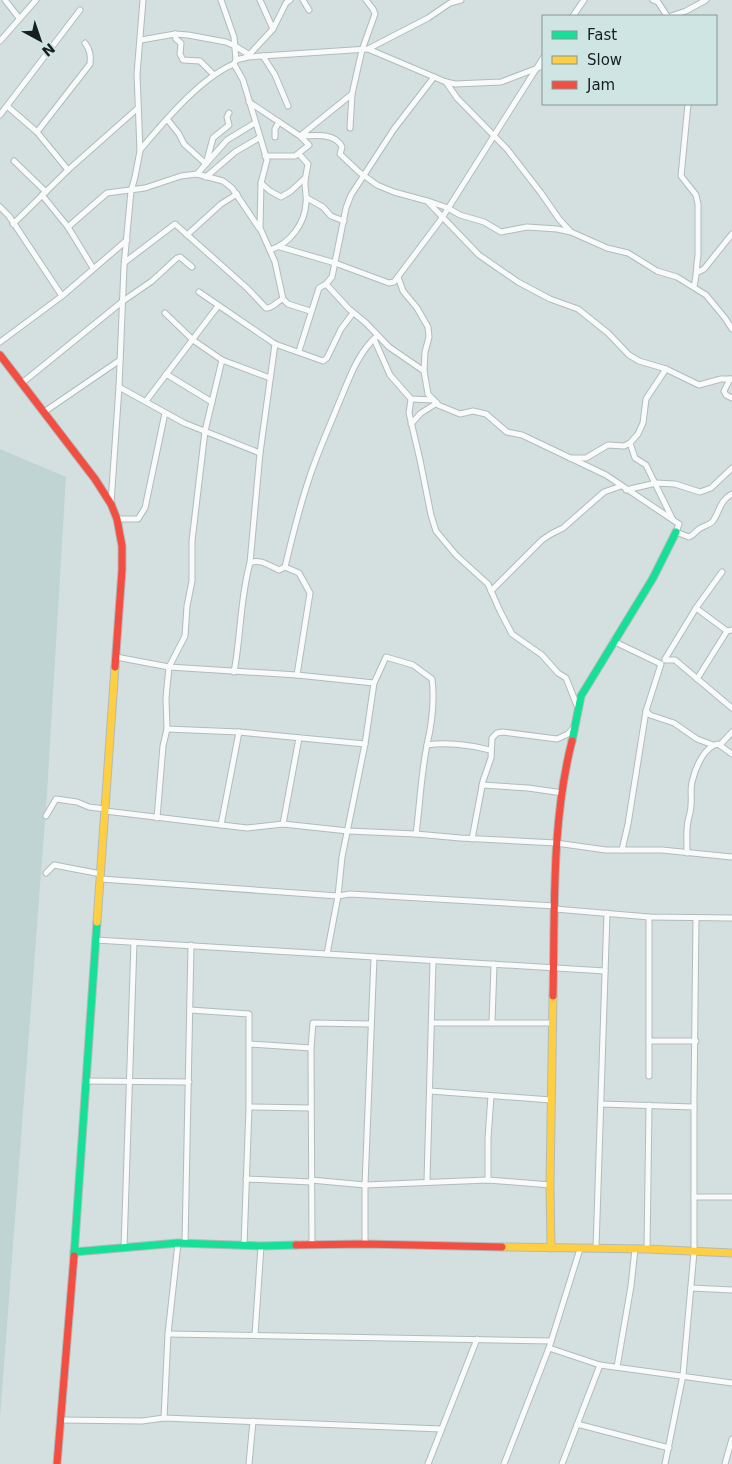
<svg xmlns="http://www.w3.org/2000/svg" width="732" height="1464" font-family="'DejaVu Sans',sans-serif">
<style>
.built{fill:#bfd4d3}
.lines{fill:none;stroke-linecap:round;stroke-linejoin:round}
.street-casing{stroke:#b2bbbb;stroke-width:7}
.fast-casing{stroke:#b2bbbb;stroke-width:9}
.slow-casing{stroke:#b2bbbb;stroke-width:9}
.jam-casing{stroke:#b2bbbb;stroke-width:9}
.street{stroke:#f9fafa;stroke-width:5}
.fast{stroke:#16e098;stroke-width:7}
.slow{stroke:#ffcf43;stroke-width:7}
.jam{stroke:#f24e42;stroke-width:7}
</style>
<rect width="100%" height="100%" fill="#d4e0e0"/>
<!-- built -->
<polygon class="built" points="0,449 66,477 47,794 0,1419"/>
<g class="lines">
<defs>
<g id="street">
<polyline points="5,0 19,18"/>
<polyline points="221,0 234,37 236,60"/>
<polyline points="260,0 273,29"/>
<polyline points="303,0 309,10"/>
<polyline points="653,0 658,2 667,16"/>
<polyline points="573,16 584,0"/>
<polyline points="671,16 686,11 706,0"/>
<polyline points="175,34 176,39 181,43 180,54 183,60 200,61 214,75"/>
<polyline points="141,40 175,34 188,35 226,42 235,46 248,54"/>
<polyline points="0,41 36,0"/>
<polyline points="368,49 446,82 455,84 501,82 543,66"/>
<polyline points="248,56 273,29 286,3 290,0"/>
<polyline points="263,56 275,75 288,106"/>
<polyline points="234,64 243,80 267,160 261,183 260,228 275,262 283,299 288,304 310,311"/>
<polyline points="446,82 457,98 507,149 541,193 559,219 570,231"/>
<path d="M352 94 300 136C314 136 335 132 342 147L340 154 359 172 377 185 394 192 427 201 479 255 518 282 550 299 578 309 608 333 629 355 639 361 666 369 699 385 721 379H732"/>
<polyline points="249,102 300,136 309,145 295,156 265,156"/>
<path d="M688 104 681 176 696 195 698 204V256C696 266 697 276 694 286"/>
<polyline points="7,106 37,132 68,170"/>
<polyline points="0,115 80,10"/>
<polyline points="167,119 179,134 184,144 206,164 213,138 229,125 227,117 229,113"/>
<polyline points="350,128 352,94 362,50 375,14 373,9 366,0"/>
<path d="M37 132 90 64C91 55 90 50 85 43"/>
<polyline points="275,137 275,129 279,122"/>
<path d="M140 150C164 122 200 78 234 64L236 60 248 57 368 49 428 18 450 3 461 0"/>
<polyline points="14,161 46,192"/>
<polyline points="197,174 227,140 255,123"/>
<polyline points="206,177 235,152 259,138"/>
<polyline points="261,183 270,191 281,197 291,191 305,178"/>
<polyline points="42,195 68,227 93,268"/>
<polyline points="307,198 323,207 331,216 344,221"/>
<polyline points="428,201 448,208 460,215 484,222 501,232 527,227 557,229 571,232 607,248 628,253 657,271 677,277 706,295 725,318 732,329"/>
<polyline points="0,207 9,216 62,296"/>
<polyline points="13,224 68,170 138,108"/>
<polyline points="68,227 107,193 145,188 181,176 197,174 223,181 232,188 259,228"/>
<polyline points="187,235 221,204 237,194"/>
<polyline points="280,247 335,263 389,283 394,282 442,218 543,58"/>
<path d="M270 250C290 244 305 223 306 203 307 196 305 190 305 184 305 177 307 171 308 164L299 154"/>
<path d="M125 262 175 224 247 288 266 308C272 309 277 301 283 299"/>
<polyline points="698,272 704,269 732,234"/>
<path d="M398 277 403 291 417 308 428 327 429 337 425 352 424 371 428 394 438 405 460 414 473 411 486 414 507 432 522 435 606 475 679 524 676 532 689 537C694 535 695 532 699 529 703 526 710 525 713 521 720 511 720 500 732 494"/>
<polyline points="326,284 349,309 366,323 389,347 424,371"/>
<polyline points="199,292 275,344 323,361 327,358 341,329 353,313"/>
<polyline points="165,313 193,340 222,360 270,378"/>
<polyline points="374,339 390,375 411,399 409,413 420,460 431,515 436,531 456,555 488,584 500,611 512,634 542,655 558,673 566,678 578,708"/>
<polyline points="0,342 62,296 127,240"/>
<polyline points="299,351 319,288 326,284 332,277 346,208 351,195 394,129 434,77"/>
<polyline points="166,374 212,402"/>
<polyline points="730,379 724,391 726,395 732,398"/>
<polyline points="22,383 123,301 152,281 177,258 180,257 192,267"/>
<polyline points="119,387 184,423 260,453"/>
<polyline points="411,399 434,400"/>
<polyline points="146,401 218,306"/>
<polyline points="44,412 120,360"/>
<polyline points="411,424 421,413 437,403"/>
<polyline points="630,443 635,458 646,465 673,520"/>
<polyline points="570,458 586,458 608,445 624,446 630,443 638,434 643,423 646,399 666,369"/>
<polyline points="626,490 656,483 675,484 700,492 711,488 732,468"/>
<polyline points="111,503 119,387 124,266 131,191 135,177 140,151 137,74 143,0"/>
<polyline points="117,519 138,519 145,508 165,413"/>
<polyline points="250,563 260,453 275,344"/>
<path d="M285 567C292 538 299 508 309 479 317 454 328 430 338 405 348 382 357 353 377 336"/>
<polyline points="491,591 542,540 551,534 563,528 604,492 621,486"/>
<polyline points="696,608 722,572"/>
<polyline points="613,641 661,664 646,711 628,824 622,850"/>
<path d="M116 657 169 667 297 675 374 683 386 657 413 665 432 679C435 702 432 723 427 745 421 774 420 804 416 834"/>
<polyline points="665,659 696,608 727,631"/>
<polyline points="665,660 675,660 732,708"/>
<path d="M234 672C241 636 240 598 250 563 259 558 270 566 279 570L285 567 299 573 310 593 297 675"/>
<polyline points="697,679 727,631 732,630"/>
<polyline points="646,711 650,715 674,723 697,739 713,745"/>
<polyline points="167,729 239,732 365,744"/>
<path d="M427 745C446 742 472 745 490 750"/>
<polyline points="720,745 732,732"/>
<polyline points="482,785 528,788 563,793"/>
<polyline points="105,811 247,828 283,824 348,831 416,834 460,838 556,843 606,850 662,850 732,857"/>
<polyline points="46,816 56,799 77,802 89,807 105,809"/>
<polyline points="157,818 163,746 167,729 166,698 169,667 185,636 187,606 192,581 192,541 205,431 222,360"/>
<polyline points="283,824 299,738"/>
<polyline points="221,825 239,732"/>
<polyline points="472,839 483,781 491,758 492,738 497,733 503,732 557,739 568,734 575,726"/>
<path d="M687 853C687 843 686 831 688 821 689 816 691 811 691 805 692 797 690 790 692 782 695 769 704 746 718 744L732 754"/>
<polyline points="46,873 54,865 101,874"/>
<polyline points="101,879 338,896 350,894 555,906"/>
<polyline points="555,909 649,917 732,918"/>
<polyline points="96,940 605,971"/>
<polyline points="327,954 338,896 342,857 365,744 374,683"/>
<polyline points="190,1010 249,1014 249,1107 244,1245"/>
<polyline points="432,1023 552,1023"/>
<polyline points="492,1023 494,964"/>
<polyline points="649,1041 696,1041"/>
<polyline points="250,1044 311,1048 313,1023 370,1024"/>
<polyline points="311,1048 312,1245"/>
<polyline points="649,1076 649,917"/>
<polyline points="85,1081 189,1082"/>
<polyline points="430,1091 551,1100"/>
<polyline points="601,1104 694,1107"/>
<polyline points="249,1107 310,1108"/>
<polyline points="246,1179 311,1182"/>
<polyline points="311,1180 365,1185 488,1180 550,1185"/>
<polyline points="488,1180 488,1138 491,1096"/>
<polyline points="427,1181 433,961"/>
<polyline points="694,1197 732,1197"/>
<polyline points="185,1243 191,945"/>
<polyline points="365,1244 365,1185 374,957"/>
<polyline points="124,1248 134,942"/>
<polyline points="596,1248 607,913"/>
<polyline points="647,1249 649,1105"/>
<polyline points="691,1288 732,1290"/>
<polyline points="168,1334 551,1341"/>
<polyline points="255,1335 261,1246"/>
<polyline points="549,1348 600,1365 732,1383"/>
<polyline points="617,1367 631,1286 635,1249"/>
<polyline points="164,1418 168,1334 178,1243"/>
<polyline points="61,1420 142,1421 164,1418 441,1429"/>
<polyline points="577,1424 669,1448"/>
<polyline points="249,1464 253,1421"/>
<polyline points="428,1464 477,1339"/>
<polyline points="504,1464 549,1348 580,1249"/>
<polyline points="562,1464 600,1365"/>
<polyline points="665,1464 683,1375 694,1252 694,1097 696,918"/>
<polyline points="725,1464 732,1439"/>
</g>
<g id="fast">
<polyline points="572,741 581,696 653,578 676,532"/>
<polyline points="74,1252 178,1243 261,1246 296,1245"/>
<polyline points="74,1256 97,922"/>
</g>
<g id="slow">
<polyline points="97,922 115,667"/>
<polyline points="502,1247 647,1249 732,1253"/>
<polyline points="551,1248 550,1185 553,996"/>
</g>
<g id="jam">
<polyline points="0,355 95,479 111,504 117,519 122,546 122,570 115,667"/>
<path d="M553 996C555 912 551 823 572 741"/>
<polyline points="296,1245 365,1244 502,1247"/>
<polyline points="57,1464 74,1256"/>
</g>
</defs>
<!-- street casing -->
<use href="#street" class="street-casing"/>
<!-- fast casing -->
<use href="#fast" class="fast-casing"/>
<!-- slow casing -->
<use href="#slow" class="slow-casing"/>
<!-- jam casing -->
<use href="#jam" class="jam-casing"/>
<!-- street -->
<use href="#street" class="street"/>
<!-- fast -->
<use href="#fast" class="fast"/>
<!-- slow -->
<use href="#slow" class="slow"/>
<!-- jam -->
<use href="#jam" class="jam"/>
</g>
<!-- legend -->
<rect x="542" y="15" width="175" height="90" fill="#cfe5e4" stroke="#859695"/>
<rect x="552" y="31" width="25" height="8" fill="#16e098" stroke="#859695"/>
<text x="587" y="40" font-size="15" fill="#171f1f">Fast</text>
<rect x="552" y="56" width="25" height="8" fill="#ffcf43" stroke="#859695"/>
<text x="587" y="65" font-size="15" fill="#171f1f">Slow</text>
<rect x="552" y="81" width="25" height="8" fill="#f24e42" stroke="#859695"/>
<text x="587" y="90" font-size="15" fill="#171f1f">Jam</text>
<!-- north arrow -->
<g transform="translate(40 40) rotate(140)" stroke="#cfe5e4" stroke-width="4" paint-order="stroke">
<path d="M0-4L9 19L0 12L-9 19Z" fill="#171f1f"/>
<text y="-8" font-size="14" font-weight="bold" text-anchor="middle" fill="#171f1f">N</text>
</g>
</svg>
